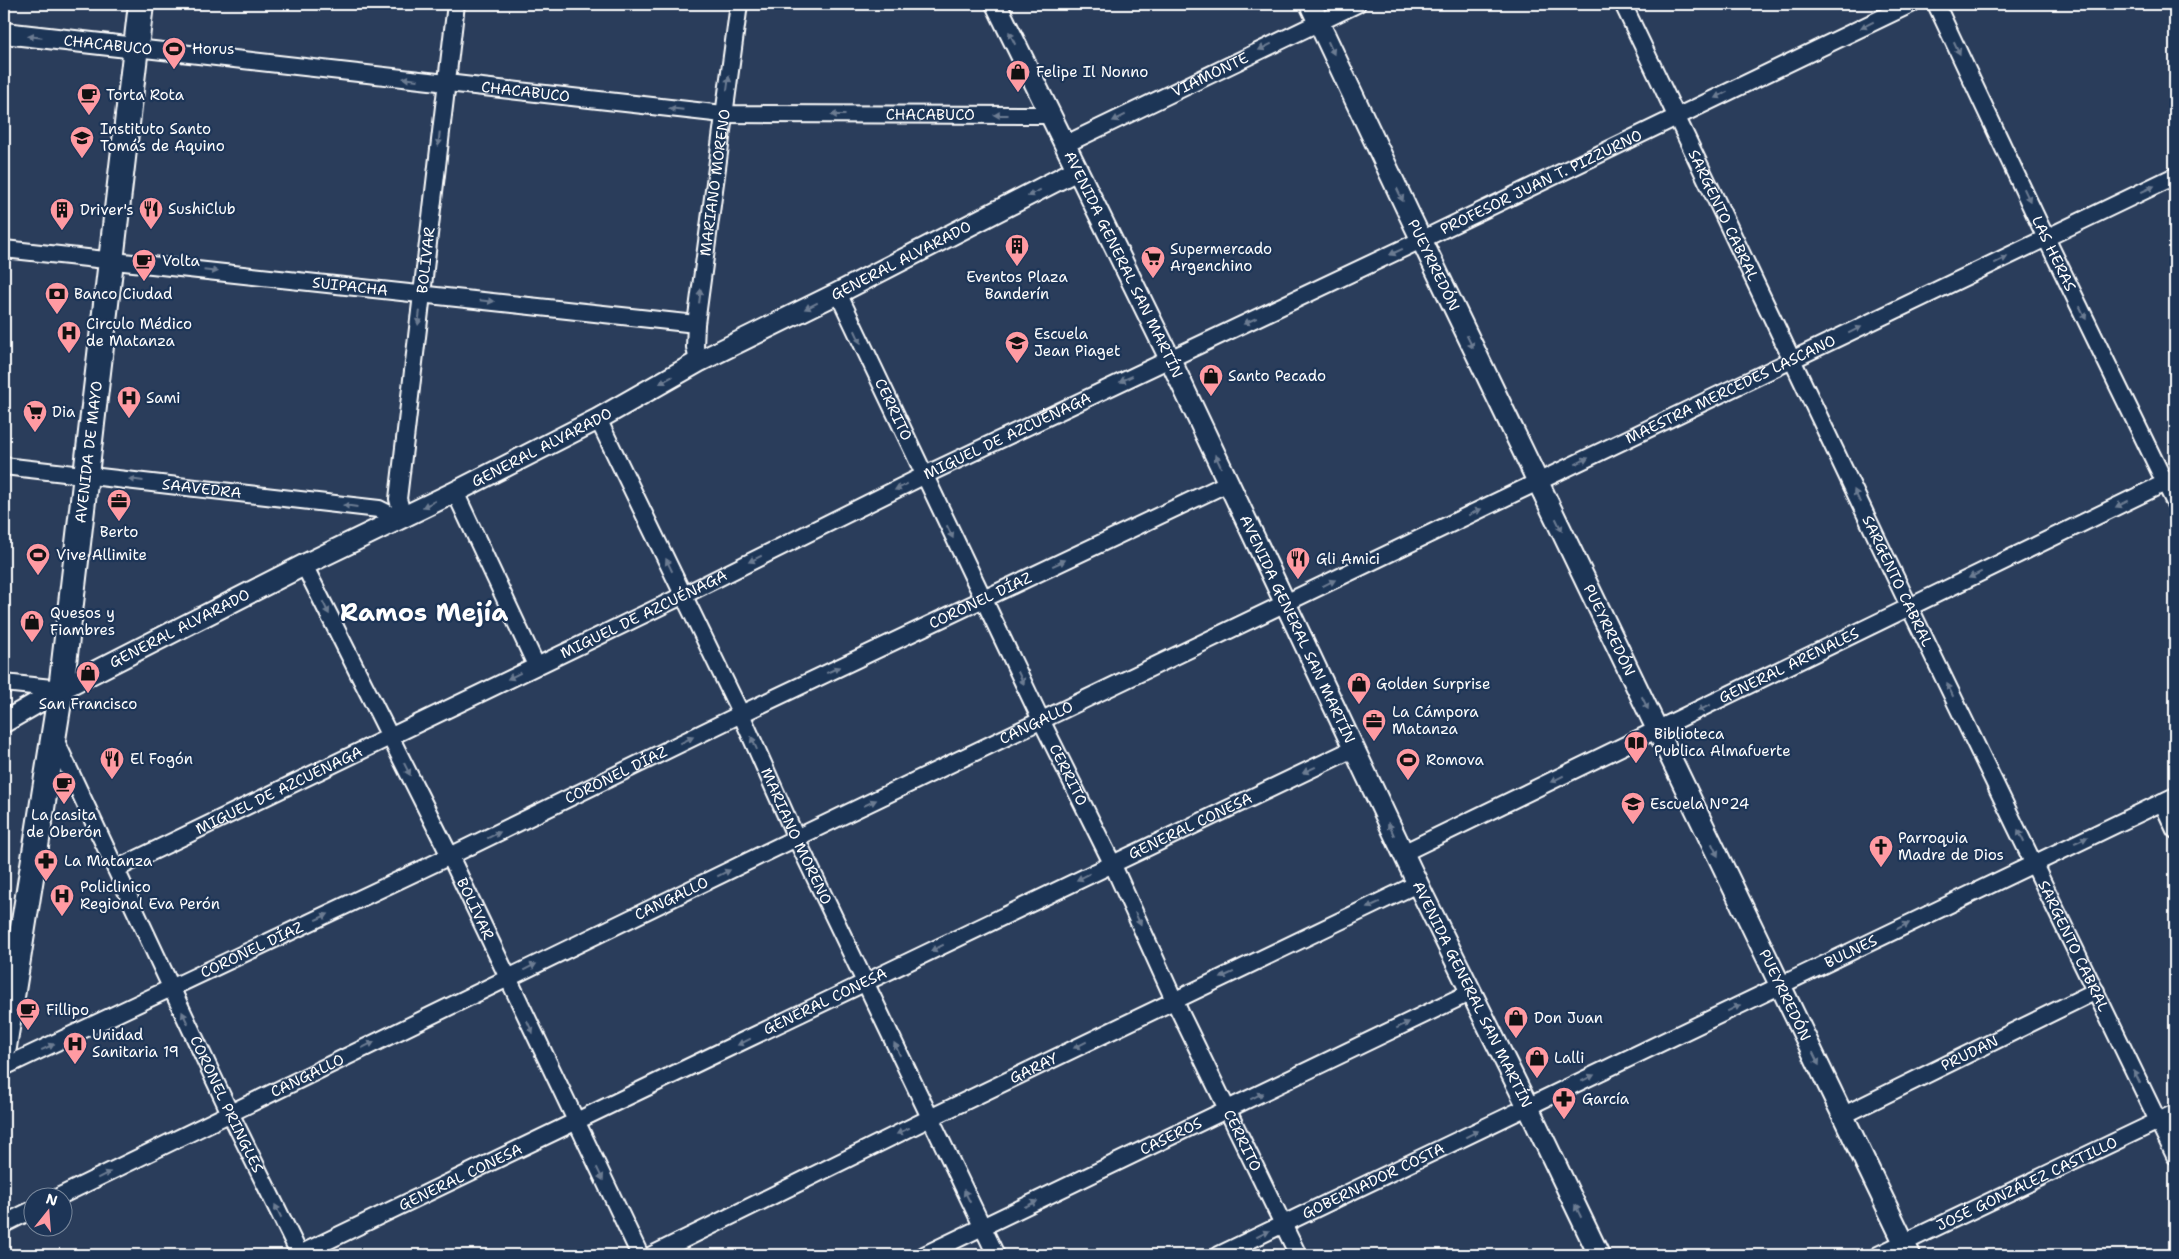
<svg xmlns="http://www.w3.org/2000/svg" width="2179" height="1259" font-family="'Shantell Sans',sans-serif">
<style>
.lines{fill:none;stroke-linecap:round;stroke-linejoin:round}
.minor-casing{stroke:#fff;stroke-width:20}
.tertiary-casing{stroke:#fff;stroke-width:24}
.secondary-casing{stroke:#fff;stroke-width:28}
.minor{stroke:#1d3557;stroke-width:16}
.tertiary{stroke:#1d3557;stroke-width:20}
.secondary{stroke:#1d3557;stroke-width:24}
.oneway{fill:#6c7c92}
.labels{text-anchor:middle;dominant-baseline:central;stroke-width:4.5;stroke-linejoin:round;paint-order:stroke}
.street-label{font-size:15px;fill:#fff;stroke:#1d3557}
.poi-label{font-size:15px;fill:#fff;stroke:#1d3557;text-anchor:start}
.town-label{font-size:25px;font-weight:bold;fill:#fff;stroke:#1d3557}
</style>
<rect width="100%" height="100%" fill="#2a3d5b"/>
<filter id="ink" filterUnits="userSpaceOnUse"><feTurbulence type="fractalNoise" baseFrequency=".02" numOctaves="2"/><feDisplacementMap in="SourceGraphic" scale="10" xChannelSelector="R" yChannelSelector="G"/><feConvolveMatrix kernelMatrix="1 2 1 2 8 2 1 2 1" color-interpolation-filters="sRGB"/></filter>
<g filter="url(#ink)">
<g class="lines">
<defs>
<g id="minor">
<path id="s1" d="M1623 4 1909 606 2175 1156"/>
<path id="s2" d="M1936 4 2046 238 2175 503"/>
<path id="s3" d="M136 48 723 114 1050 115"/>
<path id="s4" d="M1064 145 1357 4"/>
<path id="s5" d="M4 249 696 324"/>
<path id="s6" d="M838 293 1042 722 1112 863 1174 1000 1298 1255"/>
<path id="s7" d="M698 362 695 347 696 324 739 4"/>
<path id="s8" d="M598 419 741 714 796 838 996 1255"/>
<path id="s9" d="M4 466 379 509 387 513 390 523"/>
<polyline points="455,492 536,665"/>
<path id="s10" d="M403 517 398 499 456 4"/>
<path id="s11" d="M304 565 450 856 640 1255"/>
<polyline points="4,683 61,689"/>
<path id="s12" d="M53 735 230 1113 300 1255"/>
<polyline points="2162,802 2175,830"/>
<path id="s13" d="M1403 853 2175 478"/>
<path id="s14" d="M116 869 684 595 923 476 1421 240 1911 4"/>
<path id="s15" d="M4 1067 450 856 741 714 1228 483"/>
<path id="s16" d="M1844 1115 2096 991"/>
<path id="s17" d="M60 1196 796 838 2175 176"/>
<polyline points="4,1224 32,1210"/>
<path id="s18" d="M298 1255C650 1087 1000 915 1353 749"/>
<path id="s19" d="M652 1255 930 1118 1417 884"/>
<path id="s20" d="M924 1255 1471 992"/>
<path id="s21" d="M1219 1255 2175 796"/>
<path id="s22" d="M1878 1255 2175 1113"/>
</g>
<g id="tertiary">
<path id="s23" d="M996 4 1170 359 1423 895 1528 1107 1599 1255"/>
<path id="s24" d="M1310 4 1410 216 1910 1255"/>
<polyline points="4,33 136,48"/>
<path id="s25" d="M4 722 61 689 304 565 455 492 598 419 698 362 838 293 1077 170"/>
</g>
<g id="secondary">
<path id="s26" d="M4 1047 61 689 141 4"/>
</g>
</defs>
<!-- minor casing -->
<use href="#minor" class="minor-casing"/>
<!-- tertiary casing -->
<use href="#tertiary" class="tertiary-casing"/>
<!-- secondary casing -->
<use href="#secondary" class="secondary-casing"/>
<!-- minor -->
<use href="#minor" class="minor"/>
<!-- tertiary -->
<use href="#tertiary" class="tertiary"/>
<!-- secondary -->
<use href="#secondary" class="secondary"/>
</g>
<!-- one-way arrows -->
<defs><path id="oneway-solid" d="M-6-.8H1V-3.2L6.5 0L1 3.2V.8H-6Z" transform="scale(1.25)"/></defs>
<g class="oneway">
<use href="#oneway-solid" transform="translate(1867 25) rotate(154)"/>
<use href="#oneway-solid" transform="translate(35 37) rotate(-174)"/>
<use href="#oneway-solid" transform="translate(1012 38) rotate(-116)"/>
<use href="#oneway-solid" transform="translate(1265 47) rotate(154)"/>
<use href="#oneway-solid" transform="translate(1331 48) rotate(65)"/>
<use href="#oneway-solid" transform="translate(1957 48) rotate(65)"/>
<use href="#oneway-solid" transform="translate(410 79) rotate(-173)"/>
<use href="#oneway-solid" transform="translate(728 83) rotate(-82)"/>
<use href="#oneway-solid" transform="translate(1721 95) rotate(154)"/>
<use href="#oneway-solid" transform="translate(676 109) rotate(-174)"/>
<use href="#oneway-solid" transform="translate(838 115) rotate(-180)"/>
<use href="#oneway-solid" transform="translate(1001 115) rotate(-180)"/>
<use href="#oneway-solid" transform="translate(1119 118) rotate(154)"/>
<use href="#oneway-solid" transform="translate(439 139) rotate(96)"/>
<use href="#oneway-solid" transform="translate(2148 189) rotate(-25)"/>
<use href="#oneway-solid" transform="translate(1034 193) rotate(153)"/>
<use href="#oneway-solid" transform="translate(1400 195) rotate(65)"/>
<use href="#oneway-solid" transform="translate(2027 195) rotate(65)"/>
<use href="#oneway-solid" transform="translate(1396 252) rotate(155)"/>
<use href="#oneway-solid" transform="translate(2001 260) rotate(-26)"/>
<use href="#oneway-solid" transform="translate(211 271) rotate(6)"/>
<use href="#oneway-solid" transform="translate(700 296) rotate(-83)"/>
<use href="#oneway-solid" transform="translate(487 301) rotate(6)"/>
<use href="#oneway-solid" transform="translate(811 306) rotate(154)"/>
<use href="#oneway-solid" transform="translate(2083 313) rotate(64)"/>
<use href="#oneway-solid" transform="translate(419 318) rotate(97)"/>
<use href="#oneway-solid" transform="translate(1250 321) rotate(155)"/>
<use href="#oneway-solid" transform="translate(1855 330) rotate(-26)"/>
<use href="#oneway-solid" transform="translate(858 337) rotate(65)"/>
<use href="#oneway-solid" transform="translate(1470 342) rotate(64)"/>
<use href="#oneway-solid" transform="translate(1126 379) rotate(155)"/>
<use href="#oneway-solid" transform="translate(666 380) rotate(151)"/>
<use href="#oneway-solid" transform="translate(1218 461) rotate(-115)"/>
<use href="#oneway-solid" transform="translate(1582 461) rotate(-26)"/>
<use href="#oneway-solid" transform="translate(136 480) rotate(-173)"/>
<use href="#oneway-solid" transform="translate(901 487) rotate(154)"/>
<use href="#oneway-solid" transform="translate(1857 496) rotate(-115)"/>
<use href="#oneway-solid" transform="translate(429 504) rotate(154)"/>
<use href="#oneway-solid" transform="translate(2122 504) rotate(154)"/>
<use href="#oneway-solid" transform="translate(350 506) rotate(-173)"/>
<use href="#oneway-solid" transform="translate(1475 512) rotate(-26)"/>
<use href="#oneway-solid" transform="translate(1559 525) rotate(64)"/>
<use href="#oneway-solid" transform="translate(950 532) rotate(64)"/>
<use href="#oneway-solid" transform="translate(755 559) rotate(154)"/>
<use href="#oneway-solid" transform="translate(1059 563) rotate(-25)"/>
<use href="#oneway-solid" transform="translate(669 565) rotate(-116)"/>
<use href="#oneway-solid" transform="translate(1975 575) rotate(154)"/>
<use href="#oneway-solid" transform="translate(1329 583) rotate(-26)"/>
<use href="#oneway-solid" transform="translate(326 608) rotate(63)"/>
<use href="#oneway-solid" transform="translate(833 670) rotate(-25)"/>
<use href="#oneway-solid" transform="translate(514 676) rotate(154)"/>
<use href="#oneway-solid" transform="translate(1021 678) rotate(64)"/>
<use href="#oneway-solid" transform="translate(1950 690) rotate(-116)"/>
<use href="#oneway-solid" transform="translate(1645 703) rotate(64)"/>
<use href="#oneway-solid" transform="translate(1704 708) rotate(154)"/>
<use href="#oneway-solid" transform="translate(687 740) rotate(-26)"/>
<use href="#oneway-solid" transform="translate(754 743) rotate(-114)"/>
<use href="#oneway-solid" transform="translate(407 769) rotate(63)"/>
<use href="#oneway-solid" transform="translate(1309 770) rotate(155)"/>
<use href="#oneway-solid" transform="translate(1557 779) rotate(154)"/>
<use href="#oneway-solid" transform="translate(870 803) rotate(-25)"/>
<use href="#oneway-solid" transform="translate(1391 829) rotate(-115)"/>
<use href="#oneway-solid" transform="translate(494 835) rotate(-26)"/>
<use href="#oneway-solid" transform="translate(2021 836) rotate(-116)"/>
<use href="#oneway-solid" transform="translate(2081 840) rotate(-25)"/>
<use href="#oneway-solid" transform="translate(1715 850) rotate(64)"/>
<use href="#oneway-solid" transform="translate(724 873) rotate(-26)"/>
<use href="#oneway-solid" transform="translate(1083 877) rotate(154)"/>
<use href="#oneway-solid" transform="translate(1373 905) rotate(155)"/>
<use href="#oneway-solid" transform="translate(322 917) rotate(-25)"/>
<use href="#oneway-solid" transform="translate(1138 919) rotate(66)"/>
<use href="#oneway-solid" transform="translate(1903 926) rotate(-26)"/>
<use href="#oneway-solid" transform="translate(937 948) rotate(154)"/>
<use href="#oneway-solid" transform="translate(530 967) rotate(-26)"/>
<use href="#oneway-solid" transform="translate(1227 975) rotate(155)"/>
<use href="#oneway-solid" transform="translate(1734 1008) rotate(-26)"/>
<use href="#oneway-solid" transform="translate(185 1018) rotate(-115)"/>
<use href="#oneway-solid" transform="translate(1403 1025) rotate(-26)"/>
<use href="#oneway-solid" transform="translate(530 1027) rotate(65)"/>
<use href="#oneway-solid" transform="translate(744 1042) rotate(154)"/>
<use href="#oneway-solid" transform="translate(368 1045) rotate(-26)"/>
<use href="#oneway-solid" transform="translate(1080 1045) rotate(154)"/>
<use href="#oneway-solid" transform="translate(48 1047) rotate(-25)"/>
<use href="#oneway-solid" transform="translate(897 1049) rotate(-115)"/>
<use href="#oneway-solid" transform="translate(1816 1059) rotate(64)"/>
<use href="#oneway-solid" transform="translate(2137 1077) rotate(-116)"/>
<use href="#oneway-solid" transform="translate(1588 1078) rotate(-26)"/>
<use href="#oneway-solid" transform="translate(1257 1096) rotate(-26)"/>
<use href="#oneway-solid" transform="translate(903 1131) rotate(154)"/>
<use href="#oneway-solid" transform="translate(1472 1134) rotate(-26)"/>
<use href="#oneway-solid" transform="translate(600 1174) rotate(64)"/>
<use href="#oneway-solid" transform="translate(104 1175) rotate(-26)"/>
<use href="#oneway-solid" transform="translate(967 1196) rotate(-116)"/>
<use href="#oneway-solid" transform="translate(1031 1204) rotate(-25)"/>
<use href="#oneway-solid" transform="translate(278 1211) rotate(-116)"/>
<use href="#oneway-solid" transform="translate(1578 1211) rotate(-116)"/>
<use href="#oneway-solid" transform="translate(1263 1234) rotate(-26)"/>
</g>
</g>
<!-- icons -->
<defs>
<symbol id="stadium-pin" viewBox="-11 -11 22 30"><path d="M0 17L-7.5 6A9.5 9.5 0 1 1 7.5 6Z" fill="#ff9aa2" stroke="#1d3557"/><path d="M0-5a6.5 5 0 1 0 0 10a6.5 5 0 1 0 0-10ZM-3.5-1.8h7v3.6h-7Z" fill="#111"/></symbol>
<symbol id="shop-pin" viewBox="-11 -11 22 30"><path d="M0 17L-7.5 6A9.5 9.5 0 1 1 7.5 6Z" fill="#ff9aa2" stroke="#1d3557"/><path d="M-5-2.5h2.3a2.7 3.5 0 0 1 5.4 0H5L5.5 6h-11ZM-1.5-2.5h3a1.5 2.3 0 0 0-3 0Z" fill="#111"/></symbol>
<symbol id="cafe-pin" viewBox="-11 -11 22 30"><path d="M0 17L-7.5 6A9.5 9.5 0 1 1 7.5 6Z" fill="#ff9aa2" stroke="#1d3557"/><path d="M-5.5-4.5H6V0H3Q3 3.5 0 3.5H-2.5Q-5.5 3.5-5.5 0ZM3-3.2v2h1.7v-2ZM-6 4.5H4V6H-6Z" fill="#111"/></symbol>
<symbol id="school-pin" viewBox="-11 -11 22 30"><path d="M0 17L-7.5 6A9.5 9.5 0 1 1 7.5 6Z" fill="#ff9aa2" stroke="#1d3557"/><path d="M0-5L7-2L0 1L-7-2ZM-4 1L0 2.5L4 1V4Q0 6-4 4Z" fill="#111"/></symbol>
<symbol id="restaurant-pin" viewBox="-11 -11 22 30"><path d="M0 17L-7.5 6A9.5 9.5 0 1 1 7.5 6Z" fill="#ff9aa2" stroke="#1d3557"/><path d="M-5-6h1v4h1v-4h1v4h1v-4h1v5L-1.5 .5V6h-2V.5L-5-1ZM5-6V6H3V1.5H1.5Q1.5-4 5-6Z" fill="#111"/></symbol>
<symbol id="building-pin" viewBox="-11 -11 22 30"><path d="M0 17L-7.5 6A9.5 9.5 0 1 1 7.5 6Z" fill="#ff9aa2" stroke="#1d3557"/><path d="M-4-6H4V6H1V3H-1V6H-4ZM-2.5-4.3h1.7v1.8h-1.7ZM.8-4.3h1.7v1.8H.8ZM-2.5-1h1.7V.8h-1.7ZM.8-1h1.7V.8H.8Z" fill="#111"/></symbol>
<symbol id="supermarket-pin" viewBox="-11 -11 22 30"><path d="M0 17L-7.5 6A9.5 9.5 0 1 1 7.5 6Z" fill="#ff9aa2" stroke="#1d3557"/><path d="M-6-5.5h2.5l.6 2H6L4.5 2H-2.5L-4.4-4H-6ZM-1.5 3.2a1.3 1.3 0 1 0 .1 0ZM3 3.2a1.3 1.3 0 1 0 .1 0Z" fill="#111"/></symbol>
<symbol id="bank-pin" viewBox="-11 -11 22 30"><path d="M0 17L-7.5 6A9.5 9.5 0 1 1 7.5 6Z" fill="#ff9aa2" stroke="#1d3557"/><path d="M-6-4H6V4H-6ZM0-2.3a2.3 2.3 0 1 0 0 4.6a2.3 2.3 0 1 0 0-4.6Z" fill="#111"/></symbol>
<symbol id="hospital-pin" viewBox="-11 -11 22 30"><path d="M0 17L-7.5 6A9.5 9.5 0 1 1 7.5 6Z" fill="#ff9aa2" stroke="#1d3557"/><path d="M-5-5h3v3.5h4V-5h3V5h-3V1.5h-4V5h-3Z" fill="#111"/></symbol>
<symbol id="office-pin" viewBox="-11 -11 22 30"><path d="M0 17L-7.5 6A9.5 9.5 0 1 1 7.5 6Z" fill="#ff9aa2" stroke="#1d3557"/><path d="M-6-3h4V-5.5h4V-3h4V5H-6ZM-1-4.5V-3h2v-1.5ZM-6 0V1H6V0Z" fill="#111"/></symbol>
<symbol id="library-pin" viewBox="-11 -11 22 30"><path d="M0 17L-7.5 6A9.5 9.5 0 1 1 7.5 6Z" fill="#ff9aa2" stroke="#1d3557"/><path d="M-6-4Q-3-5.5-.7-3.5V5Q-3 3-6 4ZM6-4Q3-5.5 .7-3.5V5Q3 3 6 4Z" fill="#111"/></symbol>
<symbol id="church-pin" viewBox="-11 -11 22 30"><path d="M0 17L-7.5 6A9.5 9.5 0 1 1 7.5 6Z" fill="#ff9aa2" stroke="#1d3557"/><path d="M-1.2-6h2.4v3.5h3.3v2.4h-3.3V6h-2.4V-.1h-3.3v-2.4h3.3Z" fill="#111"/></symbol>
<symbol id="pharmacy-pin" viewBox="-11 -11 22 30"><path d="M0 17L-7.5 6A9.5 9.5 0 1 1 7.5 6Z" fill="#ff9aa2" stroke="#1d3557"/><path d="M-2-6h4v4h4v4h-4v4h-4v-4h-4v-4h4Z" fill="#111"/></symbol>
</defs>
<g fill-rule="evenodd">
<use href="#stadium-pin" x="160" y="35" width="28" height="38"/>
<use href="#shop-pin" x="1004" y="58" width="28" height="38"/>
<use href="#cafe-pin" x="75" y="81" width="28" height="38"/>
<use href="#school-pin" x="68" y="124" width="28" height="38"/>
<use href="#restaurant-pin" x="137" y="195" width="28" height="38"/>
<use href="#building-pin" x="48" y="196" width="28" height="38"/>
<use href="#building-pin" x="1003" y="232" width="28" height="38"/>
<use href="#supermarket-pin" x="1139" y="244" width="28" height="38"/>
<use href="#cafe-pin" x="130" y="247" width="28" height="38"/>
<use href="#bank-pin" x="43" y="280" width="28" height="38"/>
<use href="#hospital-pin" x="55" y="319" width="28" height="38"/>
<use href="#school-pin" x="1003" y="329" width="28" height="38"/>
<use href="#shop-pin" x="1197" y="362" width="28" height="38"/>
<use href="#hospital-pin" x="115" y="384" width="28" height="38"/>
<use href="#supermarket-pin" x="21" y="398" width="28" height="38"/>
<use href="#office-pin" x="105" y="487" width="28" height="38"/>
<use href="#stadium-pin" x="24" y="541" width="28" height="38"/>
<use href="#restaurant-pin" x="1284" y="545" width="28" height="38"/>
<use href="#shop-pin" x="18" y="608" width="28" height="38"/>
<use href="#shop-pin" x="74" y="659" width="28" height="38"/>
<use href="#shop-pin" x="1345" y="670" width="28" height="38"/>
<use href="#office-pin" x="1360" y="707" width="28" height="38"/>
<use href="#library-pin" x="1622" y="729" width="28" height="38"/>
<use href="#restaurant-pin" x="98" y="745" width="28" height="38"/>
<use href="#stadium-pin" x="1394" y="746" width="28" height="38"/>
<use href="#cafe-pin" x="50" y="770" width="28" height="38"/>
<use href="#school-pin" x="1619" y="790" width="28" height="38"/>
<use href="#church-pin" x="1867" y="833" width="28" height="38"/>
<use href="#pharmacy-pin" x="32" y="847" width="28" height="38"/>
<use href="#hospital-pin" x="48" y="882" width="28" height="38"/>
<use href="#cafe-pin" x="14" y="996" width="28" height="38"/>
<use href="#shop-pin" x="1502" y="1004" width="28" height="38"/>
<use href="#hospital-pin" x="61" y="1030" width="28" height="38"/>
<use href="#shop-pin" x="1523" y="1044" width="28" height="38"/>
<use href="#pharmacy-pin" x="1550" y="1085" width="28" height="38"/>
</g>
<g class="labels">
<!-- street labels -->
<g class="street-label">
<text transform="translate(108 45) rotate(6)">CHACABUCO</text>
<text stroke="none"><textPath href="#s4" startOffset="162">VIAMONTE</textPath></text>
<text stroke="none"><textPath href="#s3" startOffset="392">CHACABUCO</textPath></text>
<text stroke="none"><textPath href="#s3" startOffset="798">CHACABUCO</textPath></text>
<text stroke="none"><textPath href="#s14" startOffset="1582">PROFESOR JUAN T. PIZZURNO</textPath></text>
<text stroke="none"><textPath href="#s7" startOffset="181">MARIANO MORENO</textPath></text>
<text stroke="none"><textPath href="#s1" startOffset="234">SARGENTO CABRAL</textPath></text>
<text stroke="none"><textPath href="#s2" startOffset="276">LAS HERAS</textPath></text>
<text stroke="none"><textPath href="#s10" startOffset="259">BOLÍVAR</textPath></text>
<text stroke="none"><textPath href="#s25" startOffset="1009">GENERAL ALVARADO</textPath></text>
<text stroke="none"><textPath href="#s23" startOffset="290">AVENIDA GENERAL SAN MARTÍN</textPath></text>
<text stroke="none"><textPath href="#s24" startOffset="289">PUEYRREDÓN</textPath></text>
<text stroke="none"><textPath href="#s5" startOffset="348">SUIPACHA</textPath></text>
<text stroke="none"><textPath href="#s17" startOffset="1855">MAESTRA MERCEDES LASCANO</textPath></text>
<text stroke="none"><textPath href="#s6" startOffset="129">CERRITO</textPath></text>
<text stroke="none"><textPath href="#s14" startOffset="991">MIGUEL DE AZCUÉNAGA</textPath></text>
<text stroke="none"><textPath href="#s25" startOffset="604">GENERAL ALVARADO</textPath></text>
<text stroke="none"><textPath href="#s26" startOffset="601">AVENIDA DE MAYO</textPath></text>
<text stroke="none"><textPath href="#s9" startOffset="199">SAAVEDRA</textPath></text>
<text stroke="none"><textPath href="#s1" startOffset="639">SARGENTO CABRAL</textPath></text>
<text stroke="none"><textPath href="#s15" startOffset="1082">CORONEL DÍAZ</textPath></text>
<text stroke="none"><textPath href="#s14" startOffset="586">MIGUEL DE AZCUÉNAGA</textPath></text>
<text stroke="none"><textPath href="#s25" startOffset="199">GENERAL ALVARADO</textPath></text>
<text stroke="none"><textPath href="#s23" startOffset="694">AVENIDA GENERAL SAN MARTÍN</textPath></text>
<text stroke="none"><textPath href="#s24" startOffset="694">PUEYRREDÓN</textPath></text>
<text stroke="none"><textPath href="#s13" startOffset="429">GENERAL ARENALES</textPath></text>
<text stroke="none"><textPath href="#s17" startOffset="1085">CANGALLO</textPath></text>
<text stroke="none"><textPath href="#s6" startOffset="534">CERRITO</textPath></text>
<text stroke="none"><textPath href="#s15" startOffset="678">CORONEL DÍAZ</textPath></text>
<text stroke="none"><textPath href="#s14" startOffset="181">MIGUEL DE AZCUÉNAGA</textPath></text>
<text stroke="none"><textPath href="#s18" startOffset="990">GENERAL CONESA</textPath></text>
<text stroke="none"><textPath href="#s8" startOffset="462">MARIANO MORENO</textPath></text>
<text stroke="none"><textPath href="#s17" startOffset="680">CANGALLO</textPath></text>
<text stroke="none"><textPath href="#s11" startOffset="384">BOLÍVAR</textPath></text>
<text stroke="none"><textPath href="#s1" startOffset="1044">SARGENTO CABRAL</textPath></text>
<text stroke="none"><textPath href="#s15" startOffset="274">CORONEL DÍAZ</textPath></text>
<text stroke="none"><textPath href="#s21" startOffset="701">BULNES</textPath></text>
<text stroke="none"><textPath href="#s23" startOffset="1099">AVENIDA GENERAL SAN MARTÍN</textPath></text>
<text stroke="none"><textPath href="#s24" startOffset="1099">PUEYRREDÓN</textPath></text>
<text stroke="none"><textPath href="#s18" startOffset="585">GENERAL CONESA</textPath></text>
<text stroke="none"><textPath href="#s16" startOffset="140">PRUDAN</textPath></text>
<text stroke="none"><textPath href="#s19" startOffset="425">GARAY</textPath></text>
<text stroke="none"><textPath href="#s17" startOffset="275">CANGALLO</textPath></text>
<text stroke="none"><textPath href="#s12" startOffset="408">CORONEL PRINGLES</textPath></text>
<text stroke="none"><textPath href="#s20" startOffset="274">CASEROS</textPath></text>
<text stroke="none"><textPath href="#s6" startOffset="939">CERRITO</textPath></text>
<text stroke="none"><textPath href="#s18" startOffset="180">GENERAL CONESA</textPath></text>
<text stroke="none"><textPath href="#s21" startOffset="171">GOBERNADOR COSTA</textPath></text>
<text stroke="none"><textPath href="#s22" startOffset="165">JOSÉ GONZÁLEZ CASTILLO</textPath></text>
</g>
<!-- poi labels -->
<g class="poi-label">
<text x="192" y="49">Horus</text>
<text x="1036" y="72">Felipe Il Nonno</text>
<text x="106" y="95">Torta Rota</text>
<text x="100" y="129">Instituto Santo<tspan x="100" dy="17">Tomás de Aquino</tspan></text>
<text x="168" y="209">SushiClub</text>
<text x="80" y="210">Driver's</text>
<text x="1170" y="249">Supermercado<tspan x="1170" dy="17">Argenchino</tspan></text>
<text x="162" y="261">Volta</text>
<text x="1017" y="277" text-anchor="middle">Eventos Plaza<tspan x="1017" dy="17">Banderín</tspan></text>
<text x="74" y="294">Banco Ciudad</text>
<text x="86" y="324">Circulo Médico<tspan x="86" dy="17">de Matanza</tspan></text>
<text x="1034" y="334">Escuela<tspan x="1034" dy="17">Jean Piaget</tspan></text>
<text x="1228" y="376">Santo Pecado</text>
<text x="146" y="398">Sami</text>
<text x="52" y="412">Dia</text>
<text x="119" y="532" text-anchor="middle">Berto</text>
<text x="56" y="555">Vive Allimite</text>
<text x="1316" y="559">Gli Amici</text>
<text x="50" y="613">Quesos y<tspan x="50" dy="17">Fiambres</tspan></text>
<text x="1376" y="684">Golden Surprise</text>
<text x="88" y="704" text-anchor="middle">San Francisco</text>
<text x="1392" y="712">La Cámpora<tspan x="1392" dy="17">Matanza</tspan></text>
<text x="1654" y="734">Biblioteca<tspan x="1654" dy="17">Publica Almafuerte</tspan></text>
<text x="130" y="759">El Fogón</text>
<text x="1426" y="760">Romova</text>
<text x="1650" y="804">Escuela N°24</text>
<text x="64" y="815" text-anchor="middle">La casita<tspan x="64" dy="17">de Oberón</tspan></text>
<text x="1898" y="838">Parroquia<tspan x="1898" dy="17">Madre de Dios</tspan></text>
<text x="64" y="861">La Matanza</text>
<text x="80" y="887">Policlinico<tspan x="80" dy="17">Regional Eva Perón</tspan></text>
<text x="46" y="1010">Fillipo</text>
<text x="1534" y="1018">Don Juan</text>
<text x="92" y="1035">Unidad<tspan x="92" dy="17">Sanitaria 19</tspan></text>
<text x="1554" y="1058">Lalli</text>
<text x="1582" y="1099">García</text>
</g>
<!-- town labels -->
<g class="town-label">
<text x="424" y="612">Ramos Mejía</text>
</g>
</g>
<!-- margin -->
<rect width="2179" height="1259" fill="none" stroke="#1d3557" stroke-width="20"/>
<rect x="10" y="10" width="2159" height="1239" fill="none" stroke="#fff" stroke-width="2" filter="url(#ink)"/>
<!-- north arrow -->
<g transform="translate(48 1212) rotate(17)"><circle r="24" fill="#1d3557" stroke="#77869a"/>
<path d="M0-4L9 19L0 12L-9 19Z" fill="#ff9aa2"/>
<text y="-8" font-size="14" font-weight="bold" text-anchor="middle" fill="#ffffff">N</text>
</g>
</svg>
